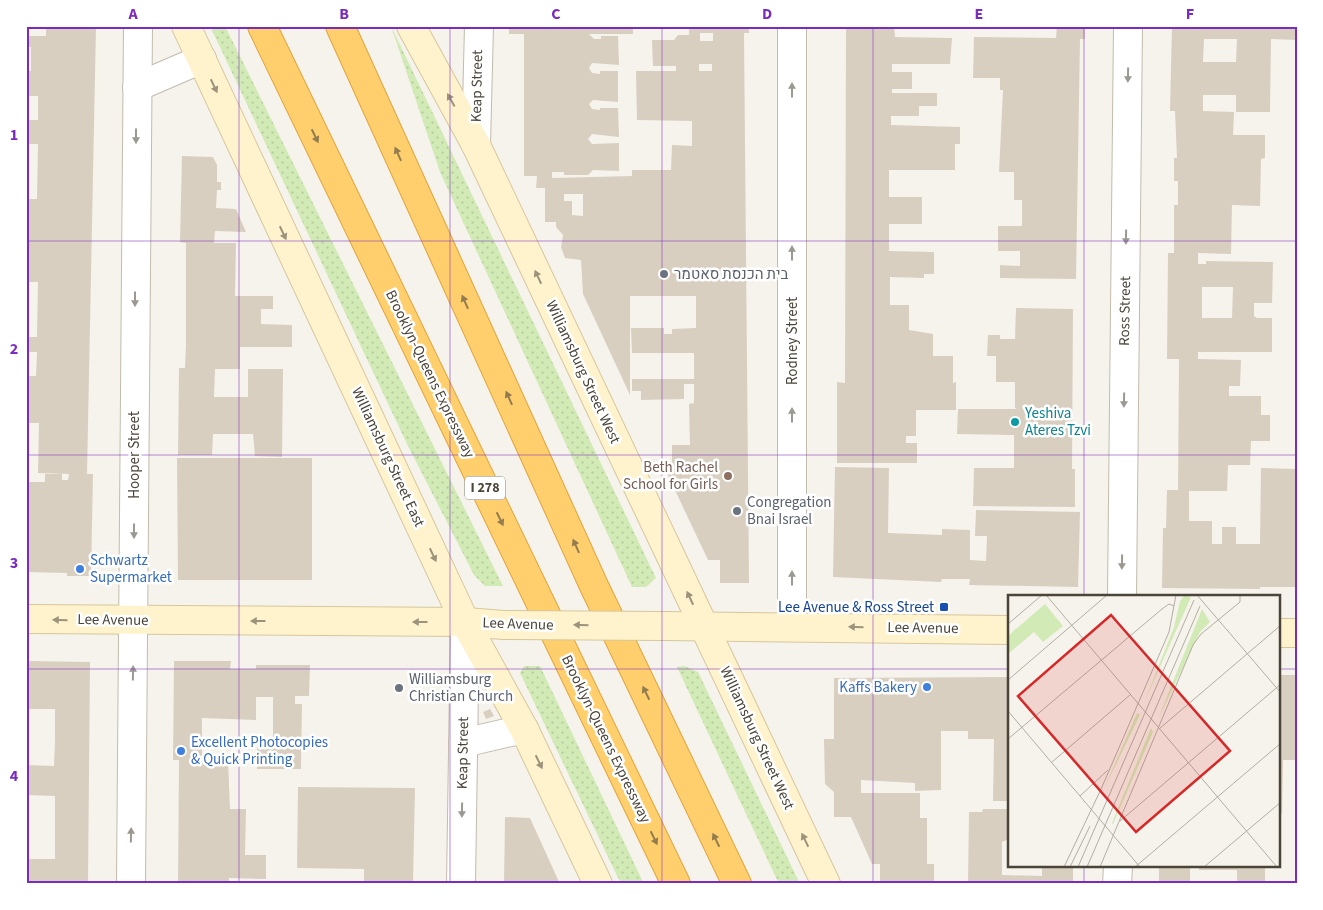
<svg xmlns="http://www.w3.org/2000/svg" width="1323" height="910" font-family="'Source Sans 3',Heebo,sans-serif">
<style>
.grass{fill:url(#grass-dots)}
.building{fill:#d8cfc1;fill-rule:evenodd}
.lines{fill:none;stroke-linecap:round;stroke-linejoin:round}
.street-casing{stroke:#c2bbae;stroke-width:30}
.secondary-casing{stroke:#d6c79b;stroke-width:30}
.highway-casing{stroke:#e0a43c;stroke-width:30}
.street{stroke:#fff;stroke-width:28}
.secondary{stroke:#fff3cd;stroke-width:28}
.highway{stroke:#ffcf6e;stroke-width:28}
.secondary-bridge-casing{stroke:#d6c79b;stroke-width:30;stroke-linecap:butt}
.secondary-bridge{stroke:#fff3cd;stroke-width:28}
.oneway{fill:#9c9892}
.oneway2{fill:#9c937c}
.oneway3{fill:#937c4e}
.grid{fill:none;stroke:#7b2cbf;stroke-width:1;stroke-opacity:0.55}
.worship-dot{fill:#6b7280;stroke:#fff;stroke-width:2}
.culture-dot{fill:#0f9aa8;stroke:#fff;stroke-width:2}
.education-dot{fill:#8d6e63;stroke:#fff;stroke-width:2}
.shop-dot{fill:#3f7fe0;stroke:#fff;stroke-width:2}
.transit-dot{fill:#1a4fb4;stroke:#fff;stroke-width:2}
.labels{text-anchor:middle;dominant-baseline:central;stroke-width:5;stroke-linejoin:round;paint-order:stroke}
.shield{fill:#fff;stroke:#817c74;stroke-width:1}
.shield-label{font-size:14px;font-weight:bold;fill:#4b4439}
.street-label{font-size:15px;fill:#4b4439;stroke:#fff}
.worship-label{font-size:15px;fill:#5b616d;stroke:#fff;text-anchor:start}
.culture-label{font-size:15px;fill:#0d838f;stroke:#fff;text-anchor:start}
.education-label{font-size:15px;fill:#785e54;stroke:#fff;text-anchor:end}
.shop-label{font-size:15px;fill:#366cbe;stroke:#fff;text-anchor:start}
.transit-label{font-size:15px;fill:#164399;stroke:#fff;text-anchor:end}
.inset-road{fill:none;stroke:#b2ada4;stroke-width:1}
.view{fill:#d62828;fill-opacity:0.15;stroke:#d62828;stroke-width:2.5}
.inset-edge{fill:none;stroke:#4b4439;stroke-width:2.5}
.neatline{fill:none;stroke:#7b2cbf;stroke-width:2}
.grid-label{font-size:16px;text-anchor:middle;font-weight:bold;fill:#7b2cbf}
</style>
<defs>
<pattern id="grass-dots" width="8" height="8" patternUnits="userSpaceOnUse" patternTransform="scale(1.25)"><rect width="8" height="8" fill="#d2eab5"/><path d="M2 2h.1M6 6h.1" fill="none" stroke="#b6ca9c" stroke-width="1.8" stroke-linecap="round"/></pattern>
</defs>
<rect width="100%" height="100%" fill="#f6f3ec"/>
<!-- grass -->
<g class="grass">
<polygon points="210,26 225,26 503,586 485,586 474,575 407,444"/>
<polygon points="391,26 656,578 646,587 632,587 440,172"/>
<polygon points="524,666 540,666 644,884 621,884 520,673"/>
<polygon points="684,666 698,672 800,884 779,884 677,667"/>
</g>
<!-- building -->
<g class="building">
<polygon points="26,26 28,26 28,36 46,36 46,26 96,26 87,474 93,474 91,576 67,576 67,573 26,572 26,482 45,482 45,474 62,474 62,480 68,480 69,474 38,473 39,423 26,423 26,376 36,376 37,352 26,352 26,337 37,337 38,282 26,282 26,192 28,192 28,199 37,199 38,144 26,144 26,120 38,120 38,96 26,96 26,71 31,71 31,47 26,47"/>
<path d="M509 26H633V34H589L594 39H601V36H618L619 65 592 63 589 68 592 73 600 74V71H618V102L593 100 589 104 592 109 600 110V108H618L619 137 592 134 588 139 592 144 619 143V171L593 170 588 175H564V172H552V178L632 176V170H671L672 145 692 146V121L637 120 636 71H676V66H653L652 40H674L678 35H689V26H749V33H744L749 583H720V560H708L665 469 672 468V445H690L689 404 694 403V384H684V399L641 400V391H632V379H694V353H632L631 328H664V334H672V329L696 328V296H630V395L583 294 581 260 565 258 561 247 563 235 556 227V222H545V188H536L537 176H524V34H509ZM700 33H713V41H700ZM699 64H712V71H699ZM564 194H583V216L572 215V201H564Z"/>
<polygon points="846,26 894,26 895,37 952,38 950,64 892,64 892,72 912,72 912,89 892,89 892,93 937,93 937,106 919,106 919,116 891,116 891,125 960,127 960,144 955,144 955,170 889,170 889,197 922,197 922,224 889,224 889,251 934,252 934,274 924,274 924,278 890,277 890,305 909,305 909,330 933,334 933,356 953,356 953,383 956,382 956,410 916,410 916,436 906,436 906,443 917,443 917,463 837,463 837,382 845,383"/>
<polygon points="1057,26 1085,26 1085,39 1080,39 1076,279 1000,278 1000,265 1020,266 1020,251 998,251 998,226 1022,226 1022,200 1014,200 1014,172 999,172 1003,90 1000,90 1000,78 973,78 974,37 1056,38"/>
<path d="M1172 26H1297V40L1271 39 1270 112H1236V95H1203V111L1234 112 1233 135H1265V158L1261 159 1260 206 1232 205 1231 254 1198 253V264H1206V261L1273 262 1272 303H1254V316L1257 318H1272V352H1198V359L1241 360 1240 386H1229V396H1261V415H1270V441H1251L1250 465H1228L1227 491H1189V521H1212V544H1222V527H1236V544H1260L1261 468 1297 469V587H1260V589L1162 588 1163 528H1166L1167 490H1178L1179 359H1167L1168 253H1174V205H1178V181H1174V158H1177L1175 111H1170ZM1204 39H1237L1236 62H1203ZM1202 287H1233L1232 318H1202Z"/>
<polygon points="182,156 213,157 217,165 217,182 221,182 221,190 217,190 216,208 236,209 246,232 215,231 214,243 236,243 235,296 273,296 273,309 261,309 261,324 292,325 292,347 240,347 240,369 215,369 214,397 248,397 248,369 283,369 282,457 255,456 253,434 213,434 212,455 178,455 179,368 185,368 186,345 186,243 180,242"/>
<polygon points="1016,308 1073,309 1072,469 1075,469 1075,507 973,506 974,468 1014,468 1014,435 957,434 958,409 1017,409 1015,408 1015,382 996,382 996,356 987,356 988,335 1000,335 1000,339 1015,339"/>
<polygon points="177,458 312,458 312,580 178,580"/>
<polygon points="835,467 889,468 888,533 942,535 942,529 970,530 970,560 986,561 987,536 975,536 976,510 1080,512 1078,587 969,585 970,579 942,579 941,582 833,577"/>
<polygon points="26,661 90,662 88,884 55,884 55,881 41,881 41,884 26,884 26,859 55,859 55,796 26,795 26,765 54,766 55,739 55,709 26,709"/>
<polygon points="174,661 231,661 230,669 256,669 256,665 310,665 309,696 295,696 295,704 302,704 301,769 257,769 257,739 273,739 273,697 256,697 256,720 202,718 202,760 228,760 230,809 246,809 245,855 266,855 266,879 229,878 229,884 178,884 179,760 173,760"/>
<polygon points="1279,675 1297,675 1297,760 1283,760 1282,814 1279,814"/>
<polygon points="1009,677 1009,801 993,801 994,739 968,739 968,731 941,731 941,790 915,791 915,783 861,780 861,793 920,793 920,818 927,818 927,864 934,864 934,884 880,884 880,864 872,864 851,817 834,817 834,792 825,784 824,739 834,739 834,678"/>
<polygon points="490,709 494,716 486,719 483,712"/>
<polygon points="298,787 415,788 413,884 364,884 364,869 297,868"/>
<polygon points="983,809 1009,809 1009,839 1002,842 1002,875 1042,876 1042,866 1073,866 1073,884 968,884 969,812 982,812"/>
<polygon points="505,817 530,818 560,884 504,884"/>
<rect x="1159" y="866" width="31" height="18"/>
<polygon points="1199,866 1265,866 1265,884 1237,884 1237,870 1199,870"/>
</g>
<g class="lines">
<defs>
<g id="street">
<polyline points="137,87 202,59"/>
<polyline points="476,145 479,26"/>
<polyline points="1122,596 1128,26"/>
<polyline points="792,627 792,26"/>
<polyline points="463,743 524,729"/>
<polyline points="131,884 138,26"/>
<polyline points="461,884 465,622"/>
<polyline points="1117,884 1118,866"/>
</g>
<g id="secondary">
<polyline points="186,26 465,622 524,729 598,884"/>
<polyline points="411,26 476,145 826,884"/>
<polyline points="26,619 465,622 504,625"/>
<polyline points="665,626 1009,630"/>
<polyline points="1279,633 1297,633"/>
</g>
<g id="highway">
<polyline points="262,26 676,884"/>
<polyline points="340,26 594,586 737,884"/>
</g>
</defs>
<!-- street casing -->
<use href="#street" class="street-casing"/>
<!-- secondary casing -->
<use href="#secondary" class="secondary-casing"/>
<!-- highway casing -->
<use href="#highway" class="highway-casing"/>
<!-- street -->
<use href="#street" class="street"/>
<!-- secondary -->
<use href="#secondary" class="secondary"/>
<!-- highway -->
<use href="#highway" class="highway"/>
<defs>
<polyline id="secondary-bridge" points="504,625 665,626"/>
</defs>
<!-- secondary-bridge casing -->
<use href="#secondary-bridge" class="secondary-bridge-casing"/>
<!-- secondary-bridge -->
<use href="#secondary-bridge" class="secondary-bridge"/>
</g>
<!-- one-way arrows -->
<defs><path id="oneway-solid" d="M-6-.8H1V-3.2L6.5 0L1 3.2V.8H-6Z" transform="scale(1.25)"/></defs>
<g class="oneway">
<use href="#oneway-solid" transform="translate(1128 75) rotate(91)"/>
<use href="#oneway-solid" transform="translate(792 90) rotate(-90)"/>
<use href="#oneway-solid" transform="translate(136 136) rotate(90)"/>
<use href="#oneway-solid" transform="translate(1126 237) rotate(91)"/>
<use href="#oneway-solid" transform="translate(792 253) rotate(-90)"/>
<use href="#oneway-solid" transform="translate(135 299) rotate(90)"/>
<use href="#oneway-solid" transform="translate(1124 400) rotate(91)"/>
<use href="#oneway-solid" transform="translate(792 415) rotate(-90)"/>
<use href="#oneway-solid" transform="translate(134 531) rotate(90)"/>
<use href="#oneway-solid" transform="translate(1122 562) rotate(91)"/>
<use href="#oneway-solid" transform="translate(792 578) rotate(-90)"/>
<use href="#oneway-solid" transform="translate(133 673) rotate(-89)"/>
<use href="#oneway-solid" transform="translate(462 810) rotate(91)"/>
<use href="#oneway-solid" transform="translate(131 835) rotate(-89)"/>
</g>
<g class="oneway2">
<use href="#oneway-solid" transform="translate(214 86) rotate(65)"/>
<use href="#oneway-solid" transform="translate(451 100) rotate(-119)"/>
<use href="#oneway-solid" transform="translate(283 233) rotate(65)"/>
<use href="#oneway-solid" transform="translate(538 277) rotate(-115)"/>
<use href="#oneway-solid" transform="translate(433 555) rotate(65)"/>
<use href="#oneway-solid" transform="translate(690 598) rotate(-115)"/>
<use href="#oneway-solid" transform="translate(60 620) rotate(-179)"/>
<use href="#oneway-solid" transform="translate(258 621) rotate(-180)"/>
<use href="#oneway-solid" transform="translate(420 622) rotate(-180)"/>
<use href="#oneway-solid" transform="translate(581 625) rotate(-179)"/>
<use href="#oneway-solid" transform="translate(856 627) rotate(-179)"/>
<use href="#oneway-solid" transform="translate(539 762) rotate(64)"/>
<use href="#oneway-solid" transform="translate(805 840) rotate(-116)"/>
</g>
<g class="oneway3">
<use href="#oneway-solid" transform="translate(315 136) rotate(64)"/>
<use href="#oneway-solid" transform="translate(398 154) rotate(-114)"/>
<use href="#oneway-solid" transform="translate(465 302) rotate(-114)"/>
<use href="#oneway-solid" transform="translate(509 398) rotate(-114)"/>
<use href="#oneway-solid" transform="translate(500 519) rotate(64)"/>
<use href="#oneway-solid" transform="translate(576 546) rotate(-114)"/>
<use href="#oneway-solid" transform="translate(646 693) rotate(-116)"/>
<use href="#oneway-solid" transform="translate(654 838) rotate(64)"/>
<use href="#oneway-solid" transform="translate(716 840) rotate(-116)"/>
</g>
<!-- grid -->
<path class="grid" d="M239 26V884M450 26V884M662 26V884M873 26V884M1084 26V596M26 241H1297M26 455H1297M26 669H1009M1279 669H1297M1084 866V884"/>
<!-- markers -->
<g class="worship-dot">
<circle cx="664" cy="274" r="5"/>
<circle cx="737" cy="511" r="5"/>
<circle cx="399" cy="688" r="5"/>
</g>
<circle class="culture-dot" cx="1015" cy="422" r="5"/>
<circle class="education-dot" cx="728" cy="476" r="5"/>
<g class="shop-dot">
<circle cx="80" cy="569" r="5"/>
<circle cx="927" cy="687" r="5"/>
<circle cx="181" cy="751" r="5"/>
</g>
<rect class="transit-dot" x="939" y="602" width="10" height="10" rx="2.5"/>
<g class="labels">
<!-- shield labels -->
<rect class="shield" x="465" y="476.5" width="40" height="23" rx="4"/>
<g class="shield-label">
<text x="485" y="488">I 278</text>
</g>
<!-- street labels -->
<g class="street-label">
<text transform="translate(477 86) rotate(-89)">Keap Street</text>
<text transform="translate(1125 311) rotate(-89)">Ross Street</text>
<text transform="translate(792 341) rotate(-90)">Rodney Street</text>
<text transform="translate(583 372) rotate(65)">Williamsburg Street West</text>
<text transform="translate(430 374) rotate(64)">Brooklyn-Queens Expressway</text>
<text transform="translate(134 455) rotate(-90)">Hooper Street</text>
<text transform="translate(388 457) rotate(65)">Williamsburg Street East</text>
<text transform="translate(113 620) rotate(1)">Lee Avenue</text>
<text transform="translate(518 624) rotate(2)">Lee Avenue</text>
<text transform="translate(923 628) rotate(1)">Lee Avenue</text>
<text transform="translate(757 738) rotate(65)">Williamsburg Street West</text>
<text transform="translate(606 739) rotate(64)">Brooklyn-Queens Expressway</text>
<text transform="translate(463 753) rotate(-89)">Keap Street</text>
</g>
<!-- worship labels -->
<g class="worship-label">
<text x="674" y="274">בית הכנסת סאטמר</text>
<text x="747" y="502">Congregation<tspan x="747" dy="17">Bnai Israel</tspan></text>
<text x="409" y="679">Williamsburg<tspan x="409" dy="17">Christian Church</tspan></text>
</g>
<!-- culture labels -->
<g class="culture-label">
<text x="1025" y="413">Yeshiva<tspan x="1025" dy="17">Ateres Tzvi</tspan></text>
</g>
<!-- education labels -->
<g class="education-label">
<text x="718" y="467">Beth Rachel<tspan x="718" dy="17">School for Girls</tspan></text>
</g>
<!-- shop labels -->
<g class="shop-label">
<text x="90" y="560">Schwartz<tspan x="90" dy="17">Supermarket</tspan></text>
<text x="917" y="687" text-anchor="end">Kaffs Bakery</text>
<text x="191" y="742">Excellent Photocopies<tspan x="191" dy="17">&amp; Quick Printing</tspan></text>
</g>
<!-- transit labels -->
<g class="transit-label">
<text x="934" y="607">Lee Avenue &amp; Ross Street</text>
</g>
</g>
<!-- overview -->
<g transform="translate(1008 595)">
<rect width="272" height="272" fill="#f6f3ec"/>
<path d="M177 0 183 2 136 108 166 32 172 6ZM194 14 202 27 192 37 150 124ZM129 118 132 120 95 196ZM143 133 145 137 105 229 104 228Z" fill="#d2eab5"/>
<path d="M37 9 55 31 35 47 26 37 0 59V41Z" fill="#d2eab5"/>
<path d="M47 24 52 31 35 44 30 38ZM4 40a7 7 0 1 1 14 0a7 7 0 1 1-14 0Z" fill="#d2eab5"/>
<path class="inset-road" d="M38 0 269 272M189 0 273 98M0 29 34 0M0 85 99 0M0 116 132 272M151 134 273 30M0 144 154 14 161 9 166 11M44 167 122 100M72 201 100 175M112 226 273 89M56 272 94 192 161 37 168 0M62 272 82 231M70 272 186 5M79 272 192 11M92 272 185 50 193 39 232 7V0M127 272 273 148M196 272 273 207"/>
<path class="view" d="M103 20 222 156 128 237 10 101Z"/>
<rect width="272" height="272" class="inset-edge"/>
</g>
<!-- border -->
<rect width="1323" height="910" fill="none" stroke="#ffffff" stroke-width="55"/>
<rect x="28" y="28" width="1268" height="854" class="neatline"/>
<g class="grid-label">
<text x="133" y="19">A</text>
<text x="344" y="19">B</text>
<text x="556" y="19">C</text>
<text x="767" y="19">D</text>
<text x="979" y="19">E</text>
<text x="1190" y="19">F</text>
<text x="14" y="140">1</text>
<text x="14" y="354">2</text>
<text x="14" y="568">3</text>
<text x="14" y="781">4</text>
</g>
</svg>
